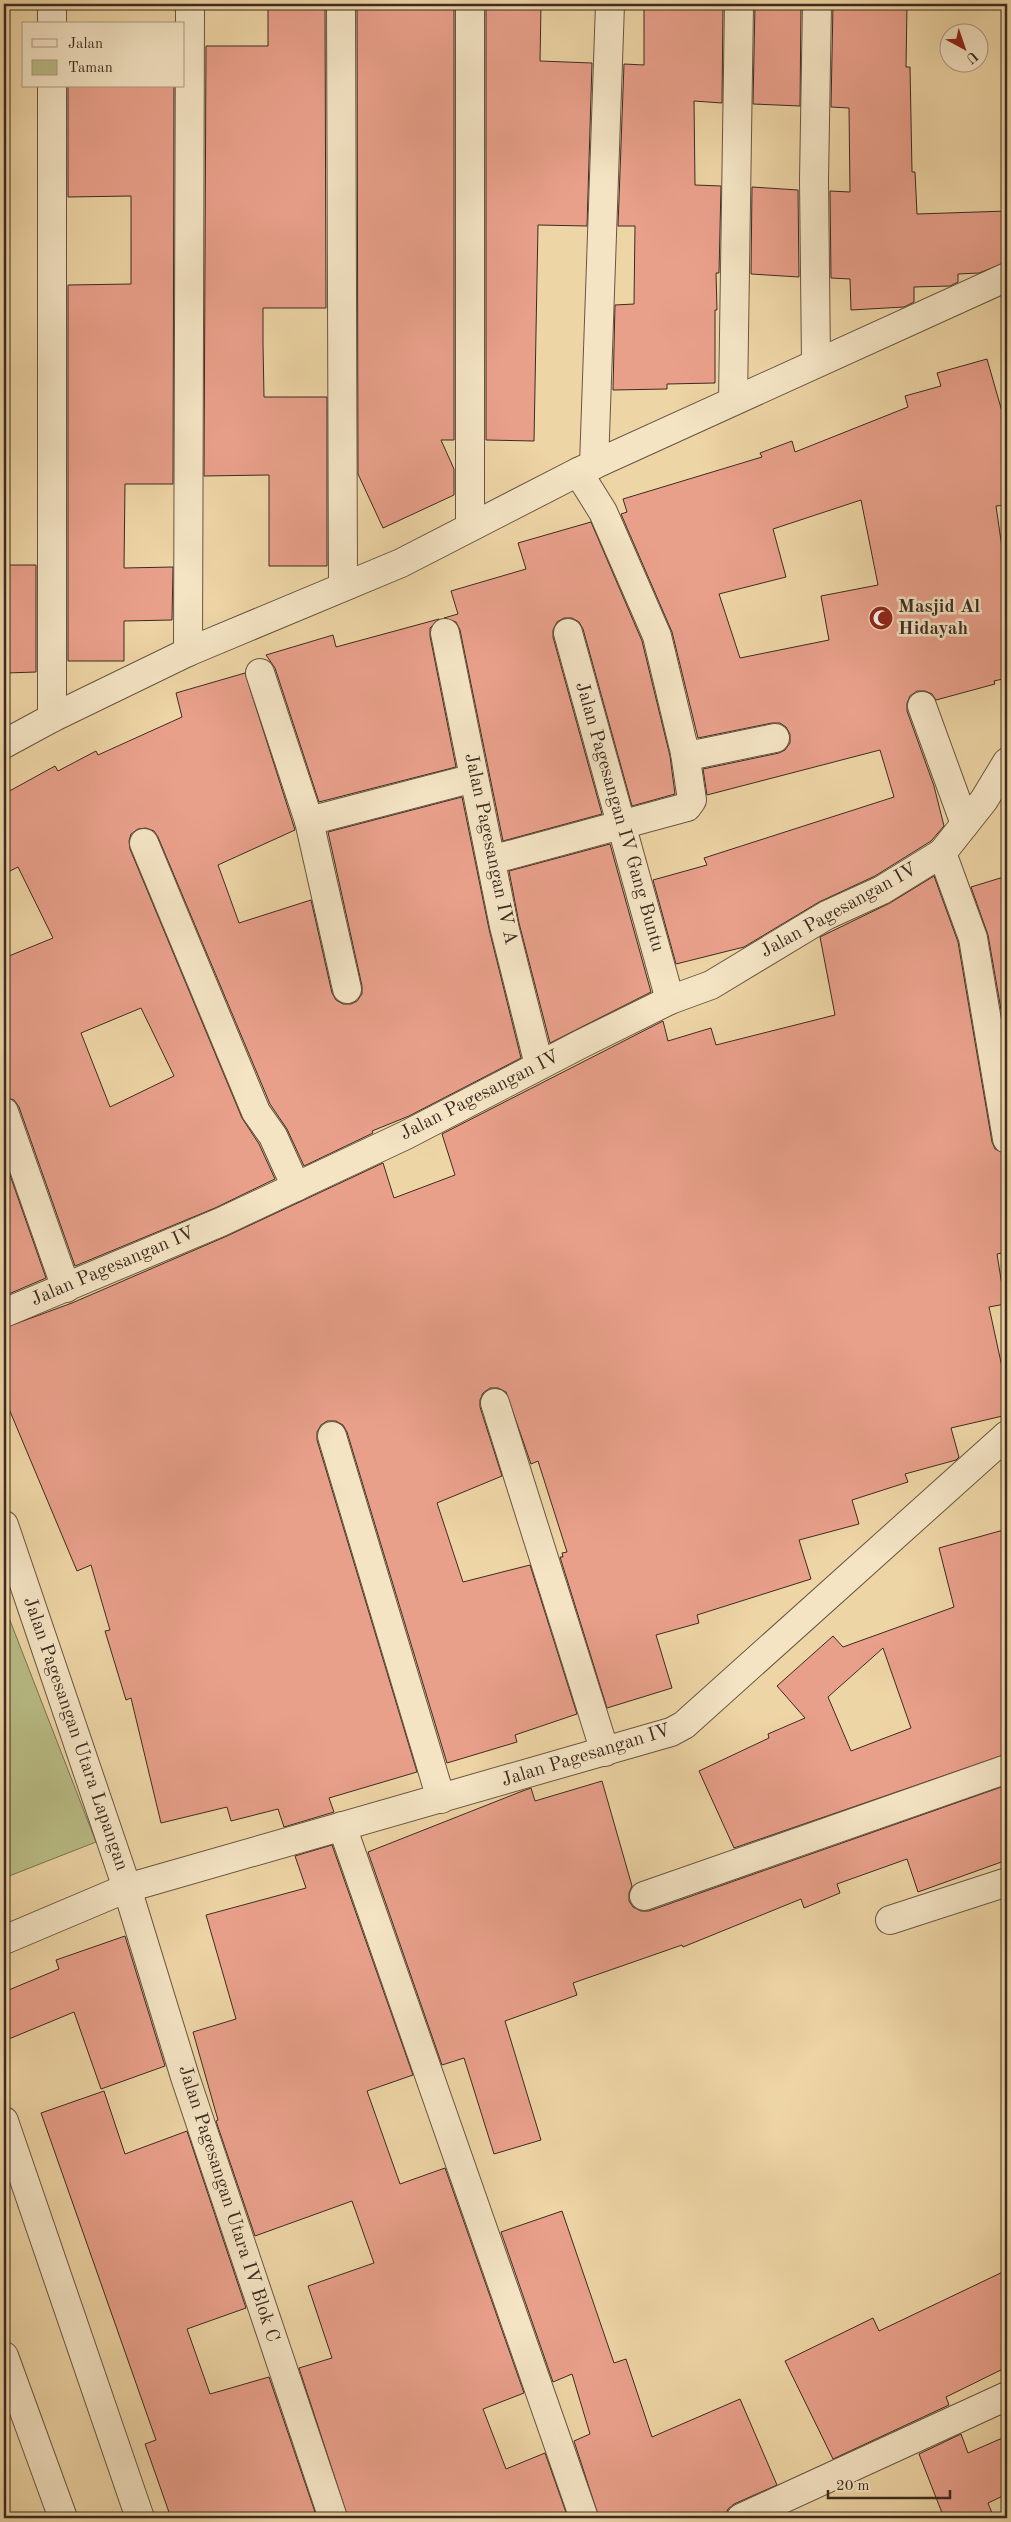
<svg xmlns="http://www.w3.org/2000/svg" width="1011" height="2522" font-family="'Old Standard TT',serif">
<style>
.green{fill:#b9bd86;stroke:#7a7454}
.building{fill:#e9a08b;stroke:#3c2b21;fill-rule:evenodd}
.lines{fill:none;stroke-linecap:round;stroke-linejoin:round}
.minor-casing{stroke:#685642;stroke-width:30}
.minor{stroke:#f4e4c4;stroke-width:28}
.labels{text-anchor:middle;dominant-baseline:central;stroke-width:5;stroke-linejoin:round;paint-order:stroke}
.poi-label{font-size:19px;font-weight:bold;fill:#3c2b21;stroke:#f4e4c4;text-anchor:start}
.street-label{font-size:19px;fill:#3c2b21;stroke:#f4e4c4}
</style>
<rect width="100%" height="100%" fill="#eed5a5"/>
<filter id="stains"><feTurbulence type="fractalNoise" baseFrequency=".004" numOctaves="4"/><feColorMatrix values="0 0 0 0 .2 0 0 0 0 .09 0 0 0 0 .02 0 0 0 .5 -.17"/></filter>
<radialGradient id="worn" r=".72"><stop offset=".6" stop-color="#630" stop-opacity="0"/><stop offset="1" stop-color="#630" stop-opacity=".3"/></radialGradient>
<!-- green -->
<polygon class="green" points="4,1605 96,1842 4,1878"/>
<!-- building -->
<g class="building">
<polygon points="268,4 325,4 326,308 263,308 263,344 264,397 327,397 327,566 269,566 269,475 204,476 206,46 268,46"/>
<polygon points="357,4 454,4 454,440 441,440 454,469 454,495 383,528 358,474"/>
<polygon points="486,4 541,4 540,61 592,63 587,226 538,225 534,441 486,440"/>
<polygon points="644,4 723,4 722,103 694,101 695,185 721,186 719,273 716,273 717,310 715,310 715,383 667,384 667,389 613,390 615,305 634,304 635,226 618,226 624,64 644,65"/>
<polygon points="755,4 801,4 800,106 753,104"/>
<polygon points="833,4 907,4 906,67 910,67 912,172 915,172 917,214 1007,211 1007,262 979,273 958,274 958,282 950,286 914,287 914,302 904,307 851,310 850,279 831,278 830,191 850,192 849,108 831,107"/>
<polygon points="68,86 174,86 173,484 125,484 124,568 173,567 172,620 124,621 124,661 68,661 68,285 131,284 131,196 68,197"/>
<polygon points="752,187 798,190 799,277 751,274"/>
<path d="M987 359 1007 429V505L996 506 1007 582V678L994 681 995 684 936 700 932 694 925 691H917L910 696 907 703V711L934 786 944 826 931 841 875 876 819 902 744 947 676 964 653 880 707 865 704 858 894 797 880 750 707 795 703 769 779 753 785 750 790 743V734L786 727 780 723H772L698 738 672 632 621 514 627 512 623 499 762 457 760 453 792 441 795 452 908 407 905 396 941 386 937 373ZM861 500 878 585 821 596 829 640 740 658 719 594 786 577 773 529Z"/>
<polygon points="591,522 642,641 670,756 675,794 632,806 583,629 579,622 572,618 564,618 557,622 553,630 553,637 602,814 503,841 460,630 456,622 444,618 458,614 451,591 526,569 518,543"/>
<polygon points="4,565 36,565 36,672 6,673"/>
<polygon points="439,619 430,628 430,636 456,767 319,802 275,668 266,655 333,635 336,647"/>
<path d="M245 673 295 830 218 865 239 923 311 900 332 993 336 1000 343 1004H351L357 1001 362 994V986L328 832 462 797 489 929 521 1058 409 1116 372 1131 373 1133 304 1166 287 1129 270 1104 158 837 154 831 146 828 138 829 131 834 129 841 130 849 242 1118 259 1144 275 1179 215 1208 75 1266 19 1107 14 1100 4 1097V958L53 938 18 867 4 874V794L55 766 58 771 96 751 98 755 182 717 176 693ZM141 1008 174 1076 110 1107 81 1033Z"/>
<polygon points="610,844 651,992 550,1043 519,923 509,871"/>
<polygon points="934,876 958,942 992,1142 995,1149 1006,1154 1007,1161 1007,1252 997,1254 1005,1304 989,1307 1007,1390 1007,1415 951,1428 959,1457 956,1460 905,1474 908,1482 852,1500 859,1524 799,1540 811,1579 697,1615 699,1623 656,1635 672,1688 607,1708 560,1557 563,1557 562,1553 567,1552 538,1461 531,1464 506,1392 498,1388 490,1388 483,1393 480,1400 480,1407 502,1476 437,1503 463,1582 530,1565 577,1714 515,1735 517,1742 447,1763 347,1432 343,1425 336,1421 327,1421 321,1425 317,1432 317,1440 417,1772 329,1798 334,1812 284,1827 278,1809 231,1821 227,1807 161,1823 131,1698 126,1700 105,1631 110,1630 91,1565 77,1571 4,1397 4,1328 72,1303 227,1236 383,1163 394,1198 455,1175 442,1134 663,1021 668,1041 711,1028 716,1045 835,1015 820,937 890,903"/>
<polygon points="1007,876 1007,1021 1003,1021 988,935 971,887"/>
<polygon points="4,1158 46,1278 4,1296"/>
<path d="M1007 1529V1754L734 1848 699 1771 769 1738 768 1734 805 1718 777 1686 833 1636 843 1647 954 1607 939 1548ZM883 1648 911 1728 851 1751 828 1697Z"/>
<polygon points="602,1781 632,1886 629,1893 629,1901 633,1907 641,1911 649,1911 1007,1785 1007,1860 918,1892 907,1859 837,1884 840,1893 804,1908 801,1899 683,1947 682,1945 573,1983 577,1995 505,2021 541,2140 494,2154 464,2058 442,2065 368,1852 520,1792 531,1788 535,1801"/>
<polygon points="332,1845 413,2075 367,2091 400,2184 445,2168 524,2393 483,2409 506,2469 545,2453 568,2518 348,2518 299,2368 332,2358 308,2286 374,2263 352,2201 255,2236 216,2121 218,2120 193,2032 236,2019 206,1915 306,1888 295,1856"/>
<polygon points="125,1936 165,2066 101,2089 74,2012 4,2041 4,1992 59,1969 56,1960"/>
<polygon points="104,2091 125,2154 187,2131 246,2308 187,2329 210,2394 269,2377 317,2518 171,2518 145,2444 156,2440 41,2113"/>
<polygon points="562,2211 614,2363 626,2359 652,2437 740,2399 777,2485 734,2504 728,2509 724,2518 599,2518 574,2441 590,2434 572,2374 553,2382 501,2232"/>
<polygon points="1007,2270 1007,2367 946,2397 949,2405 833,2459 785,2361 873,2318 879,2331"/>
<polygon points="961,2434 968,2453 1007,2436 1007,2494 988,2503 994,2518 944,2518 919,2454"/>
</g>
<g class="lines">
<defs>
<g id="minor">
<polyline points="52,4 52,24"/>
<polyline points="341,4 343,586"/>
<polyline points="470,4 470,526"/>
<polyline points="52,86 52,718"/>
<polyline points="816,363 814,180 817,4"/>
<polyline points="733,401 739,4"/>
<polyline points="594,465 610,4"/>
<polyline points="445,633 504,926 539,1065"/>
<polyline points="568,633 670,1000"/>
<polyline points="188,652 190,4"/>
<polyline points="260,673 309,821 474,778"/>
<polyline points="922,706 965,824"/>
<polyline points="4,744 52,718 188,652 401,563 578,472 1007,277"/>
<polyline points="685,753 698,754 775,738"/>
<polyline points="1007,762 984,800 942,853 973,938 1007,1139"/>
<polyline points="309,821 347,989"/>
<polyline points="144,843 256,1112 273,1136 296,1187"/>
<polyline points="491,860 687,807 692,800 685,753 657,636 603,512 578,472"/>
<polyline points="4,1112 66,1288"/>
<polyline points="4,1313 221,1222 406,1135 581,1044 670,1000 711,985 827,915 882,890 942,853"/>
<polyline points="495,1403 605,1752"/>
<polyline points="332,1436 441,1799"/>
<polyline points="4,1525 127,1888 185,2077 333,2518"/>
<polyline points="342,1826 584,2518"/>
<polyline points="644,1896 1007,1769"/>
<polyline points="890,1920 1007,1882"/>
<polyline points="4,1940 127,1888 671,1732 684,1725 1007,1435"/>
<polyline points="4,2121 140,2518"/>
<polyline points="4,2356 63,2518"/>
<polyline points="741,2518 1007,2396"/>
</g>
</defs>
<!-- minor casing -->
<use href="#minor" class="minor-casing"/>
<!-- minor -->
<use href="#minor" class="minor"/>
</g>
<!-- icons -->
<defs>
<symbol id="mosque-disc" viewBox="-11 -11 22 22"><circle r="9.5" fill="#8f2418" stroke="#f4e4c4"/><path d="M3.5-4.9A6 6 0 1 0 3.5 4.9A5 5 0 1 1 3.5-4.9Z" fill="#fff"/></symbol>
</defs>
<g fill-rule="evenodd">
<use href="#mosque-disc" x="867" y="604" width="28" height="28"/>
</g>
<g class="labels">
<!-- poi labels -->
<g class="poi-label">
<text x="898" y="607">Masjid Al<tspan x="898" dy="22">Hidayah</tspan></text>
</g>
<!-- street labels -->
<g class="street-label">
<text transform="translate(619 817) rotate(74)">Jalan Pagesangan IV Gang Buntu</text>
<text transform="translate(490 849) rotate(78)">Jalan Pagesangan IV A</text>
<text transform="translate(839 911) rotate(-29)">Jalan Pagesangan IV</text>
<text transform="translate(480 1096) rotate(-27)">Jalan Pagesangan IV</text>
<text transform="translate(113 1267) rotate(-23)">Jalan Pagesangan IV</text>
<text transform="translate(75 1734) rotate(71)">Jalan Pagesangan Utara Lapangan</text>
<text transform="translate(586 1756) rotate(-17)">Jalan Pagesangan IV</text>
<text transform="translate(228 2204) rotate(72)">Jalan Pagesangan Utara IV Blok C</text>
</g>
</g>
<!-- margin -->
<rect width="1011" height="2522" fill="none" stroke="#eed5a5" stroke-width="20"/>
<rect x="5" y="5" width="1001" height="2512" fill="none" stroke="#3c2b21" stroke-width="2.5"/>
<rect x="10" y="10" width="991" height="2502" fill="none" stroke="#3c2b21"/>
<!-- legend -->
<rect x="22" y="22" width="162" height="65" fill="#f4e4c4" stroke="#aa9a83"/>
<rect x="32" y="39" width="25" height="8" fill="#f4e4c4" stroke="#aa9a83"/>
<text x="68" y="48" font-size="15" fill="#3c2b21">Jalan</text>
<rect x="32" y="60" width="25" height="15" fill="#b9bd86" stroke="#aa9a83"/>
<text x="68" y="72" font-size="15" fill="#3c2b21">Taman</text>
<!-- north arrow -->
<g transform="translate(964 48) rotate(140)"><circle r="24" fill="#f4e4c4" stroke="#aa9a83"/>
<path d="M0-4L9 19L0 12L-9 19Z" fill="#8f2418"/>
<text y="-8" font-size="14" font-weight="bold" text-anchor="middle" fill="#3c2b21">U</text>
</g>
<!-- scale -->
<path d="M828 2490v8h122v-8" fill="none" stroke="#3c2b21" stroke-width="2.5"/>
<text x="836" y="2490" font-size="15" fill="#3c2b21" stroke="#f4e4c4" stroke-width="4" paint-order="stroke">20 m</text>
<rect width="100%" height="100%" filter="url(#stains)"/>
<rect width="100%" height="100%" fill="url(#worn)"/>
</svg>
